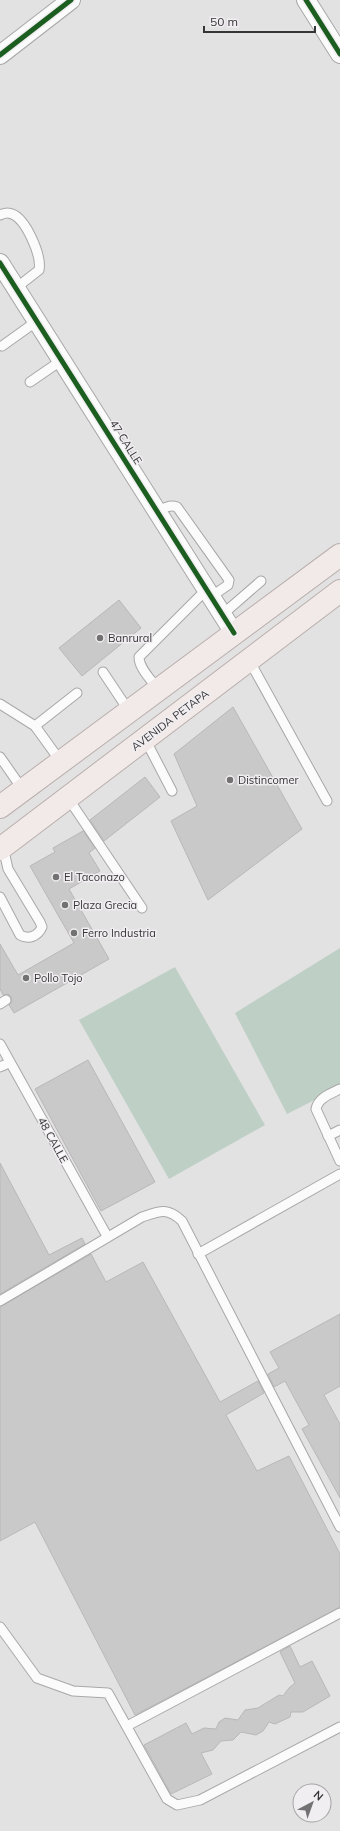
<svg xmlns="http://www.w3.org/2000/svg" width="340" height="1831" font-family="Mulish,sans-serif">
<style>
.grass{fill:#becfc6}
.building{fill:#cac9c9;stroke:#b9b7b8}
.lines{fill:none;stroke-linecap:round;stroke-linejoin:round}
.service-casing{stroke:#a9a8a9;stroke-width:11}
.minor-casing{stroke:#a9a8a9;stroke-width:20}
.primary-casing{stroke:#baafad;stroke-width:24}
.service{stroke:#fbfbfb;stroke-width:9}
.minor{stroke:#fbfbfb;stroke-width:18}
.primary{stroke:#f1eae9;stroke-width:22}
.cycleway-casing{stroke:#f1eef1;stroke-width:8}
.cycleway{stroke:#1b5e20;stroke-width:5}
.poi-dot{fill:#737273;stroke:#f1eef1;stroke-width:1.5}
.labels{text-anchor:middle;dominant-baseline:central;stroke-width:3;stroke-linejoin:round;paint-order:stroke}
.street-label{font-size:11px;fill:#363536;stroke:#f1eef1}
.poi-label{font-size:11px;fill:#363536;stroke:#f1eef1;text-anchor:start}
</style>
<rect width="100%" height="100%" fill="#e3e2e3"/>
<!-- grass -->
<g class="grass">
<polygon points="340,948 340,1087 287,1114 235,1013"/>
<polygon points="175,967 265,1125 169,1179 79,1020"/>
</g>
<!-- building -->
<g class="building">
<polygon points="119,600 141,628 82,676 59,648"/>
<polygon points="233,707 302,829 208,900 171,821 197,806 174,754"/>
<polygon points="145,777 160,797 104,841 90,820"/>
<polygon points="83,831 95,848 89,853 100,871 69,889 109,959 14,1013 9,1005 12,1002 11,997 8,994 3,995 0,989 0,944 18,975 74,943 30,866 55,852 53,848"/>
<polygon points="88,1060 155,1182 101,1211 35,1089"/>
<polygon points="0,1163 49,1255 82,1238 85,1244 0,1294"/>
<polygon points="91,1254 106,1282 143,1262 220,1402 258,1381 264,1393 226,1415 257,1471 289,1456 340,1554 340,1607 135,1715 35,1522 0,1541 0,1307"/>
<polygon points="340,1314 340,1386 324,1395 340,1424 340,1498 302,1429 309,1425 285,1381 274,1387 268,1374 279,1368 270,1352"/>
<polygon points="290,1646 300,1667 312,1661 330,1696 303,1712 291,1712 290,1717 275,1724 269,1722 263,1731 256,1735 241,1732 233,1740 221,1741 213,1750 201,1753 212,1774 171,1794 144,1745 186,1723 192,1734 204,1728 216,1729 219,1722 225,1718 238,1720 245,1710 258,1708 279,1695 283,1696 289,1688 295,1683 280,1652"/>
</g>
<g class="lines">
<defs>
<g id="service">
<path d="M0 215C4 213 8 212 12 214 26 219 42 256 39 270L16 288"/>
<polyline points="2,346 37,321"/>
<polyline points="30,382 62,360"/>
<path d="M158 512C164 508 170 504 177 507L229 580 228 585 212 596"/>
<polyline points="223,614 261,581"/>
<polyline points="249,660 327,801"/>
<polyline points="103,672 129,711"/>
<path d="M158 689C151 680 139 668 139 657L207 589"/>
<polyline points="0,704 35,726 61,762"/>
<polyline points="35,726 77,693"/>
<polyline points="145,739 172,791"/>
<polyline points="0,757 23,790"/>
<polyline points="68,798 142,908"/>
<path d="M0 897 20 935C29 940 38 936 42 927L40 922 8 869 3 847"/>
<polyline points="0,1004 6,1000"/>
<polyline points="0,1044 107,1236"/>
<polyline points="0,1067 9,1063"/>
<path d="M340 1089C330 1094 318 1098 316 1109L340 1161"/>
<polyline points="328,1136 340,1130"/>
<polyline points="198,1254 340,1174"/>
<path d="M0 1301 142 1217C160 1211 167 1207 182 1221L340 1527"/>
<polyline points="0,1627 37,1678 73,1691 108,1693 167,1799 177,1805 200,1800 340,1727"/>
<polyline points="127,1726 340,1613"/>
</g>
<g id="minor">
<polyline points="306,0 340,54"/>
<polyline points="0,55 71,0"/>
<polyline points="0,263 234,633"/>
</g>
<g id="primary">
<polyline points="0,807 340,555"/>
<polyline points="0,849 340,591"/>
</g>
</defs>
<!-- service casing -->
<use href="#service" class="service-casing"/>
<!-- minor casing -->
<use href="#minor" class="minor-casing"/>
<!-- primary casing -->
<use href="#primary" class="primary-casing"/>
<!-- service -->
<use href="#service" class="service"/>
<!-- minor -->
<use href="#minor" class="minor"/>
<!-- primary -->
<use href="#primary" class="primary"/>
<defs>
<g id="cycleway">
<polyline points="306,0 340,54"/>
<polyline points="0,55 71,0"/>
<polyline points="0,263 234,633"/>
</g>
</defs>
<!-- cycleway casing -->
<use href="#cycleway" class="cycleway-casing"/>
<!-- cycleway -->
<use href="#cycleway" class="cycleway"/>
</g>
<!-- markers -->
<g class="poi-dot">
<circle cx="100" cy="638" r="4"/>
<circle cx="230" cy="780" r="4"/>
<circle cx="56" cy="877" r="4"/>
<circle cx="65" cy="905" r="4"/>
<circle cx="74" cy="933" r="4"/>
<circle cx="26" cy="978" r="4"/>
</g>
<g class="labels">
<!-- street labels -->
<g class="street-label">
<text transform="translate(126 442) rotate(58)">47 CALLE</text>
<text transform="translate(170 720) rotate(-37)">AVENIDA PETAPA</text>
<text transform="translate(53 1140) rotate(61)">48 CALLE</text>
</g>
<!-- poi labels -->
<g class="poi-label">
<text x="108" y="638">Banrural</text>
<text x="238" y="780">Distincomer</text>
<text x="64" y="877">El Taconazo</text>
<text x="73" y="905">Plaza Grecia</text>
<text x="82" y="933">Ferro Industria</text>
<text x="34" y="978">Pollo Tojo</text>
</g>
</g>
<!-- north arrow -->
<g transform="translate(312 1803) rotate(41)"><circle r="19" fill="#f1eef1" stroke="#a6a4a6"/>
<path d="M0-3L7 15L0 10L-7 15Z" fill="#737273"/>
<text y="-6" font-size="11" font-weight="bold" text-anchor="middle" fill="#363536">N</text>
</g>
<!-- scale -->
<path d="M204 26v6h111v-6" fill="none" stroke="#363536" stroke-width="2"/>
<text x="210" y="26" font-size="12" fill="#363536" stroke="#f1eef1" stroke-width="3" paint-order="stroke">50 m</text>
</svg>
